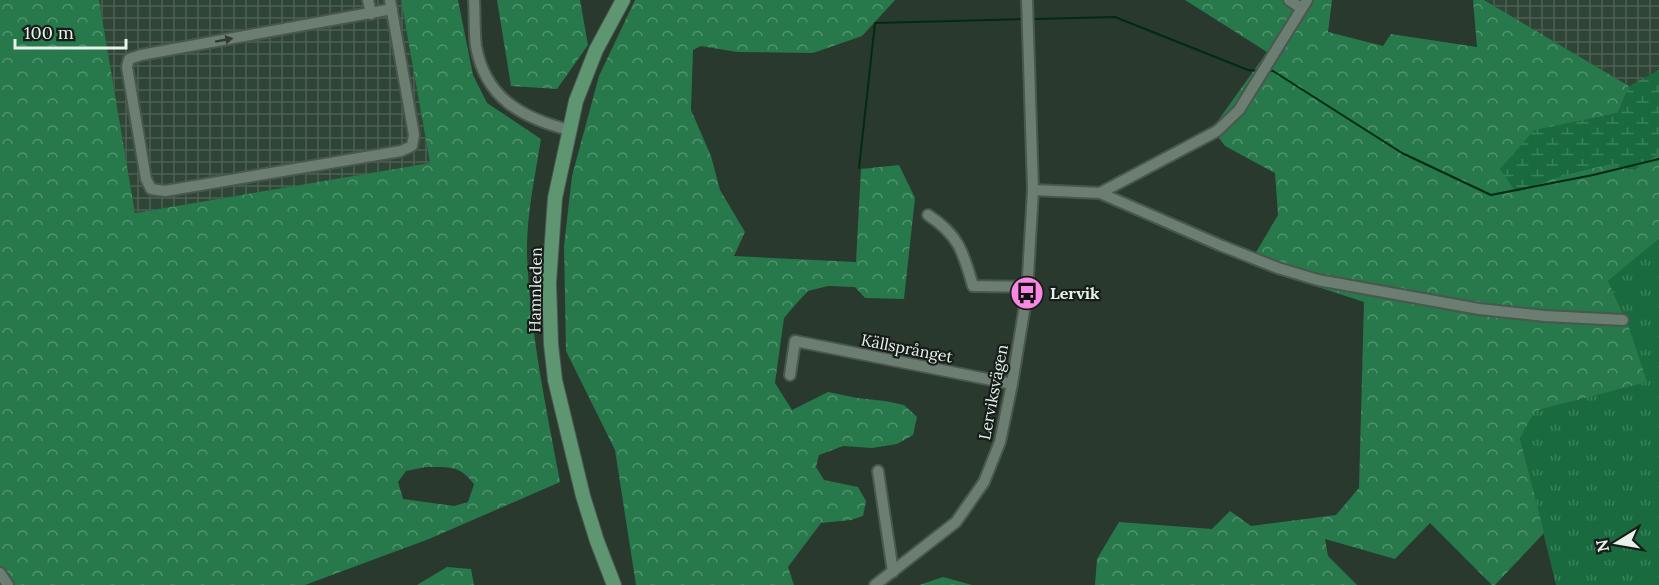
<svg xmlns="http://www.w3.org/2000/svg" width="1659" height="585" font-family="Lora,serif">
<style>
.industrial{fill:url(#industrial-grid)}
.grass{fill:url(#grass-tufts)}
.forest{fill:url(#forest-crowns);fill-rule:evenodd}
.wetland{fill:url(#wetland-marsh)}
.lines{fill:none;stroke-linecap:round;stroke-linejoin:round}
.stream{stroke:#002b13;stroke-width:2}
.minor-casing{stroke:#49574d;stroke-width:14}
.major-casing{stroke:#49574d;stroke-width:16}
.minor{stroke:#6c7d71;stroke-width:10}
.major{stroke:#5e9672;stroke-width:14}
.oneway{fill:#313a33}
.labels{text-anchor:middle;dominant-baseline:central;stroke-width:4.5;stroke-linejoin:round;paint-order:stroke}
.street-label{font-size:16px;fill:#e8f2eb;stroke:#171e19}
.poi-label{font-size:16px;font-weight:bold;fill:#e8f2eb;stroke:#171e19;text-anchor:start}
</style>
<defs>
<pattern id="industrial-grid" width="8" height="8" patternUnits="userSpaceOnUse" patternTransform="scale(1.5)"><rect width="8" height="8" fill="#2f4536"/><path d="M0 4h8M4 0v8" fill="none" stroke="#4d6053"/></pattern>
<pattern id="grass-tufts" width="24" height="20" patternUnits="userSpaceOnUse" patternTransform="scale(1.5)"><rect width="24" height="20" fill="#196b3f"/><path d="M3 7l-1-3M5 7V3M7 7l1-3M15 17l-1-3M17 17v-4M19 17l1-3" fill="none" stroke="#3a815b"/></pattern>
<pattern id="forest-crowns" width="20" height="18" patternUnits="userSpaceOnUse" patternTransform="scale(1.5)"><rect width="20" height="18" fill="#27794b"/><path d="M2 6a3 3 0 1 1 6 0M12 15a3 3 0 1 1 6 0" fill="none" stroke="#51936e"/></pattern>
<pattern id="wetland-marsh" width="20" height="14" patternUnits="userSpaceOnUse" patternTransform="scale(1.5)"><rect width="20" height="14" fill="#196b3f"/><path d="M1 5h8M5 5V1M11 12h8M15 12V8" fill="none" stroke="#3a815b"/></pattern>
</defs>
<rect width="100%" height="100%" fill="#29392e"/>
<!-- industrial -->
<g class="industrial">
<polygon points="99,0 401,0 430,163 135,213"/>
<polygon points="1484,0 1659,0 1659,70 1629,86"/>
</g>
<!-- grass -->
<polygon class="grass" points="1659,239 1659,585 1556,585 1520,437 1535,411 1646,382 1629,327 1608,281"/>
<!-- forest -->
<g class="forest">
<path d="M0 0H99L135 213 430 163 401 0H458L473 75 487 103 541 139C535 177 526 217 527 256 530 332 546 407 560 482L429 539 305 585H0ZM426 467C450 468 458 464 474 484L468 502 454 506 403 499 398 482 406 471Z"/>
<polygon points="497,0 580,0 588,45 557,89 511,86"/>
<polygon points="635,0 895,0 862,36 813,53 737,52 701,46 693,50 691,110 711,156 720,190 745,232 734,256 856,262 861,169 899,165 915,198 904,299 865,298 855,287 828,286 808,291 795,305 784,318 775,383 792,410 828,392 857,398 885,401 904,405 917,417 913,435 897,444 872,448 843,446 819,455 816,467 824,480 858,487 866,501 863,516 851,520 821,523 788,567 794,585 636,585 615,450 566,351 564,246 572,176 599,76"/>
<polygon points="1185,0 1332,0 1328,32 1383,46 1391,34 1477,47 1473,0 1484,0 1629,86 1618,113 1591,119 1568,174 1609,164 1634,170 1659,153 1659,239 1608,281 1629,327 1647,382 1535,411 1520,438 1544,533 1495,585 1492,585 1430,523 1395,559 1325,539 1328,556 1357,585 1095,585 1097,559 1119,522 1212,529 1230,511 1251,526 1336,515 1359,488 1364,302 1272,272 1255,254 1278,215 1275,173 1225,146 1212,129 1267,52"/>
<polygon points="447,567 471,569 474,585 417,585"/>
<polygon points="943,577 972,585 919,585"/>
</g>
<!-- wetland -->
<polygon class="wetland" points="1659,70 1659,153 1634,170 1609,164 1568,174 1516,192 1500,169 1534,130 1618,113 1629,86"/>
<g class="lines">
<!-- stream -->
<g class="stream">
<polyline points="1033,19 1115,17 1248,70 1260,71"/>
<polyline points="1268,71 1273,71 1402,153 1491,195 1593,175 1659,159"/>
<polyline points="859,168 875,23 1024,19"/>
</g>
<defs>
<g id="minor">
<polyline points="368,0 371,14"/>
<polyline points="390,0 414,135 412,146 401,151 165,191 151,189 146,179 127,67 129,59 141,55 392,9"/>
<path d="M474 0C475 15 474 31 476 46 485 98 522 118 569 130"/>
<polyline points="1289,0 1301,8"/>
<polyline points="1033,190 1100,193 1222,246 1278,268 1318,280 1479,309 1545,316 1623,320"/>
<polyline points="1100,193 1217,131 1239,110 1307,0"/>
<path d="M928 215C959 235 963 252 973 286L1027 287"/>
<polyline points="790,375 795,341 1012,384"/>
<polyline points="878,471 893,572"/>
<polyline points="0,573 8,585"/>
<polyline points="875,585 956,522 984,482 1000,442 1012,384 1027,293 1033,190 1027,0"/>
</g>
<polyline id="major" points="614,585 597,541 583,496 555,380 551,344 549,283 555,198 576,101 596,50 623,0"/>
</defs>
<!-- minor casing -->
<use href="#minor" class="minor-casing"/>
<!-- major casing -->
<use href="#major" class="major-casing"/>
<!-- minor -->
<use href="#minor" class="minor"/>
<!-- major -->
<use href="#major" class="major"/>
</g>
<!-- one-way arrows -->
<defs><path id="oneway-solid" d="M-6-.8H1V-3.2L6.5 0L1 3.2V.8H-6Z" transform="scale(1.5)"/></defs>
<use class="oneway" href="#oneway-solid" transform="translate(224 40) rotate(-10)"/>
<!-- icons -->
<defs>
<symbol id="bus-disc" viewBox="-11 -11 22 22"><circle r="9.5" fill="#fb87e5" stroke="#171e19"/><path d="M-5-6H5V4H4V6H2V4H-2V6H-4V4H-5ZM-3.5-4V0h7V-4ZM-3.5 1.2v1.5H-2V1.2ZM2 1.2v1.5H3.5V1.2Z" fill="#111"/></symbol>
</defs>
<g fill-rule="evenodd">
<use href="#bus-disc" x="1008" y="274" width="38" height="38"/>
</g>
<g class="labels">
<!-- street labels -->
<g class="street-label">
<text transform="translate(535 290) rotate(-89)">Hamnleden</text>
<text transform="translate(907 348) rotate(11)">Källsprånget</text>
<text transform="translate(993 392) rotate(-79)">Lerviksvägen</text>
</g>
<!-- poi labels -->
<g class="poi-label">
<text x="1050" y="293">Lervik</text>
</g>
</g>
<!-- north arrow -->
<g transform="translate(1617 543) rotate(259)" stroke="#171e19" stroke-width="4.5" paint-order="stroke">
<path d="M0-4.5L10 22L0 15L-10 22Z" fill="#e8f2eb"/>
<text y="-9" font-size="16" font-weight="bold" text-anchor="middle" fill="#e8f2eb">N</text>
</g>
<!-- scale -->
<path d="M15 39v9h111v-9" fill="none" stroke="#e8f2eb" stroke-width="3"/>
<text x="24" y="39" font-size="18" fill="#e8f2eb" stroke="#171e19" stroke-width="4.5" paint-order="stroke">100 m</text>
</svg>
